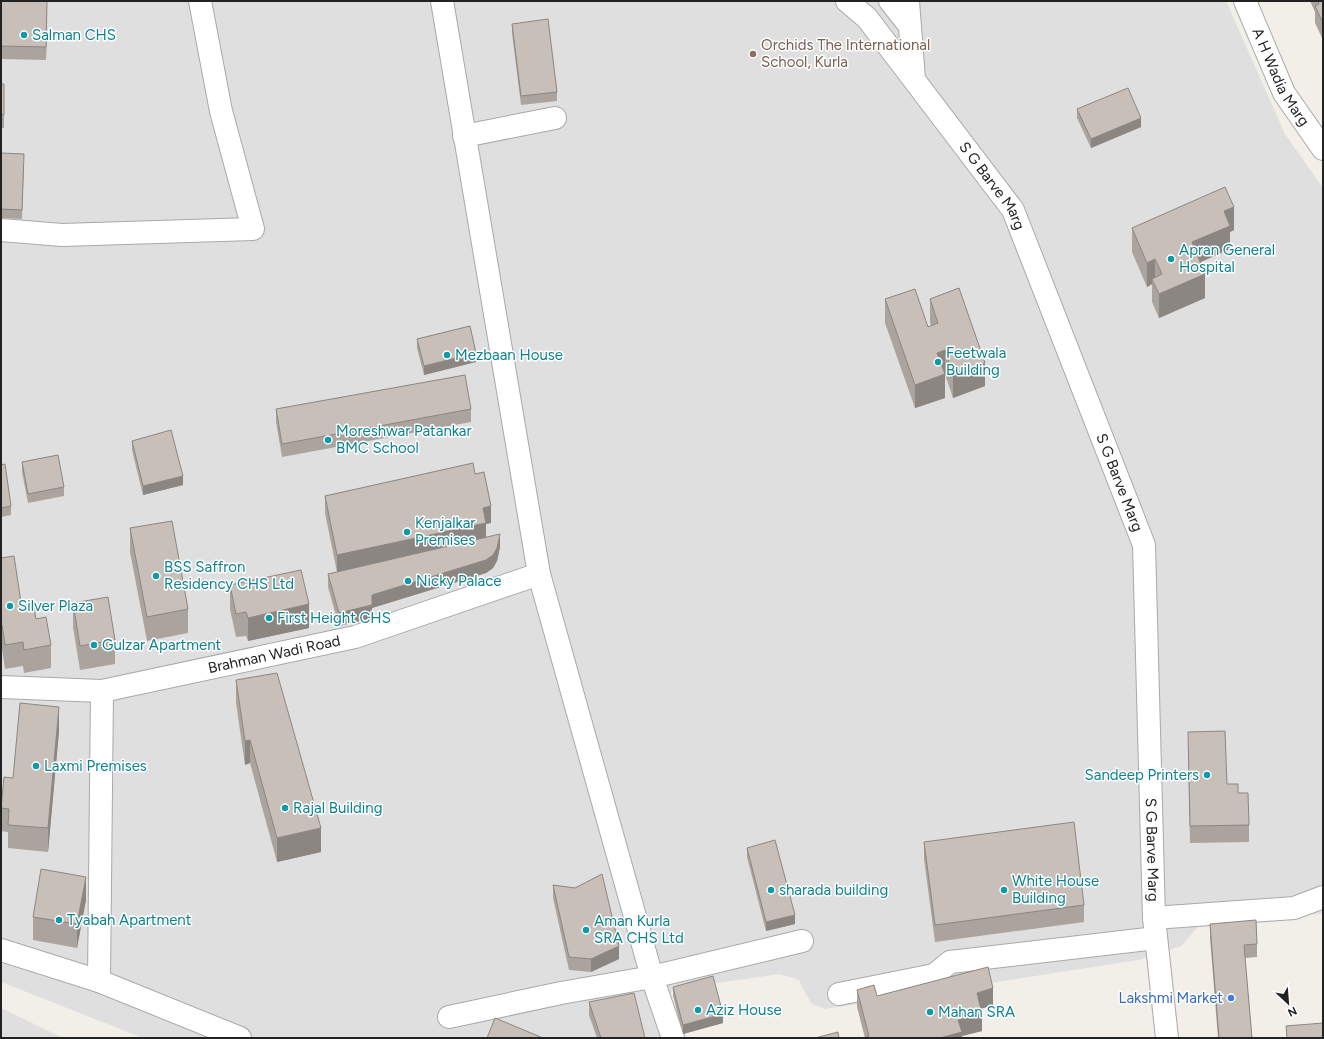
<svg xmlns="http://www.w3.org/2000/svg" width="1324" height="1039" font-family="Figtree,sans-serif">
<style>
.residential{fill:#e0dfdf}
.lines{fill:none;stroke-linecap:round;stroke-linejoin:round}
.minor-casing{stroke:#a9a9a9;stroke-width:24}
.minor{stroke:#fff;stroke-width:22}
.wall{fill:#aba49e}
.shaded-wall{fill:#8b8681}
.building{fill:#c7bfb8;stroke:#8b8681}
.culture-dot{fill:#0f9aa8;stroke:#fff;stroke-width:1.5}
.education-dot{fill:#8d6e63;stroke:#fff;stroke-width:1.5}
.shop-dot{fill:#3f7fe0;stroke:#fff;stroke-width:1.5}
.labels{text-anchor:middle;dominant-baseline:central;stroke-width:3;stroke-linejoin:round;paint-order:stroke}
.culture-label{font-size:15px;fill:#0d838f;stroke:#fff;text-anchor:start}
.education-label{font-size:15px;fill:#785e54;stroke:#fff;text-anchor:start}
.street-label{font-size:15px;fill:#222;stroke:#fff}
.shop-label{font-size:15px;fill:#366cbe;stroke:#fff;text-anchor:end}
</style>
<rect width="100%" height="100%" fill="#f2efe9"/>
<!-- residential -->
<g class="residential">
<polygon points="1,1 1226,1 1285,134 1323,188 1323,913 1269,922 1198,927 1181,946 1138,960 825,1009 812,1004 804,991 799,980 779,974 675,989 665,1000 677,1038 143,1038 1,982"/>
<polygon points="1,1008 63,1038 1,1038"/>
</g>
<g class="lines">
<defs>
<g id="minor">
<polyline points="442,1 539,574 652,977 673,1038"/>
<path id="s1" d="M847 1 867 18 1013 210 1144 545 1154 918 1167 1038"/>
<polyline points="890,1 909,25"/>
<polyline points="908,1 914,79"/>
<path id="s2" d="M1245 1 1284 93 1323 149"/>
<polyline points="464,136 555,118"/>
<polyline points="1,230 62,235 253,229 221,111 200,1"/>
<path id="s3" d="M1 687 102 691 355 637 539 574"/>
<polyline points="1154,918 1294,908 1323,897"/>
<polyline points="1,950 99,981 240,1038"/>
<polyline points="99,981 102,691"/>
<polyline points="839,994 934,975 950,962 1156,938"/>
<polyline points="449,1017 561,993 652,977 802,941"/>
</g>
</defs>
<!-- minor casing -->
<use href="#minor" class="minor-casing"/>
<!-- minor -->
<use href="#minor" class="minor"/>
</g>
<!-- wall -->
<g class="wall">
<polygon points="1,1 47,11 46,60 1,59"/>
<polygon points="1310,1 1323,1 1323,40 1315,23 1315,12"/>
<polygon points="512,24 557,92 557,101 521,105 512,33"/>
<polygon points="1,84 4,97 4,128 1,128"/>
<polygon points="1077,109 1141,127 1091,148 1077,118"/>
<polygon points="1,153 24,163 22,219 1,218"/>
<polygon points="1132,228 1234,230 1230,232 1230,249 1200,262 1205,298 1159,318 1152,302 1152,284 1147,287 1132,252"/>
<polygon points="885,299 928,327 931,326 930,322 930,299 985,386 953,398 945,374 945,398 915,408 885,323"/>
<polygon points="417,339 476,362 424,375 417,348"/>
<polygon points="276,409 471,409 471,422 282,457 276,422"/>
<polygon points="132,441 183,485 143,495 132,450"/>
<polygon points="22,462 64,487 64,496 28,503 22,472"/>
<polygon points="1,465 11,506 11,515 1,517"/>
<polygon points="475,474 491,523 486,524 486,537 500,547 497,561 493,568 486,573 372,608 372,618 339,626 328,587 328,574 337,572 325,513 325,496"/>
<polygon points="130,528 188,609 188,633 147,641 130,552"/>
<polygon points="1,558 22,609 36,619 51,645 51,668 24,673 23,666 5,669 2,649 1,649"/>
<polygon points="230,585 309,628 248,641 246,636 236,637 230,609"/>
<polygon points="73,603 115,640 115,664 80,670 73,627"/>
<polygon points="236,680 321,852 277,862 250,763 245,765 236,703"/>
<polygon points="59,731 48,852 8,848 8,832 1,831 1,808 13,778"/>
<polygon points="1188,749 1227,784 1238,793 1249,825 1249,842 1190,843"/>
<polygon points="924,842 1084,905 1084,922 935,942 924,859"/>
<polygon points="747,848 795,924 766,931 747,857"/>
<polygon points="553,885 575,888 619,959 591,972 569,970 553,898"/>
<polygon points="86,900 77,948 33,940 33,917"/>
<polygon points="1210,924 1257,944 1257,957 1245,958 1252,1038 1218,1038 1210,938"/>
<polygon points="673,987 723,1023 683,1034 673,996"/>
<polygon points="857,990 877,996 993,1005 981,1009 982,1031 962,1036 962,1038 865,1038 857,1007"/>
<polygon points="589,1002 645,1038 597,1038 589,1015"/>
</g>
<!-- shaded-wall -->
<g class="shaded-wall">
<polygon points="47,1 47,11 46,60 46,47"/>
<polygon points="1141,118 1141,127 1091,148 1091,139"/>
<polygon points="1234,207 1234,230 1230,232 1230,249 1192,266 1192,242 1224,211"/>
<polygon points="1155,259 1155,283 1152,279 1152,284 1147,287 1147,263"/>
<polygon points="1205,274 1205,298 1159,318 1159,294"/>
<polygon points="945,350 945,374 937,353"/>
<polygon points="476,353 476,362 424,375 424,366"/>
<polygon points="985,363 985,386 953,398 953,374"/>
<polygon points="945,374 945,398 915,408 915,385"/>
<polygon points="183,476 183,485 143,495 143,486"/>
<polygon points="491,506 491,523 486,524 486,540 337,572 337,555 483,508"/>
<polygon points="500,534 500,547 497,561 493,568 486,573 372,608 372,618 339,626 339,613 372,595"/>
<polygon points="309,604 309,628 248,641 248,618"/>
<polygon points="59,707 59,731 48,852 48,828"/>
<polygon points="250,740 250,763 245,765 245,741"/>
<polygon points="321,828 321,852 277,862 277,838"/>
<polygon points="86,877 86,900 77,948 77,924"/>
<polygon points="795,915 795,924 766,931 766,922"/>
<polygon points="619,946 619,959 591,972 591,959"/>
<polygon points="993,988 993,1005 977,1010 977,993"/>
<polygon points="723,1014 723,1023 683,1034 683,1025"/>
<polygon points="982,1014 982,1031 962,1036 962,1038 940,1038 958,1020"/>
</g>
<!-- building -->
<g class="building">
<polygon points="1,1 47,1 46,47 1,46"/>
<polygon points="1318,1 1323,1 1323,23 1315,6 1319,4"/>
<polygon points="548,19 557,92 521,96 512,24"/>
<polygon points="1,84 4,84 4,115 1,114"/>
<polygon points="1128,88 1141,118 1091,139 1077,109"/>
<polygon points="1,153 24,154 22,210 1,209"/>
<polygon points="1225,187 1234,207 1224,211 1230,226 1192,242 1205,274 1159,294 1152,279 1162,274 1155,259 1147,263 1132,228"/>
<polygon points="959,288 985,363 953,374 945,350 937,353 945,374 915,385 885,299 915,289 928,327 938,323 930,299"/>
<polygon points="470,326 476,353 424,366 417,339"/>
<polygon points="465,375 471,409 282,444 276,409"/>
<polygon points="171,430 183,476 143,486 132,441"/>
<polygon points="58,455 64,487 28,494 22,462"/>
<polygon points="473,463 475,474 484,472 491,506 483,508 486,523 337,555 325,496"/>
<polygon points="5,464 11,506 1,508 1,465"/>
<polygon points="172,521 188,609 147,617 130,528"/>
<polygon points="500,534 497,548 493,555 486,560 372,595 372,605 339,613 328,574"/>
<polygon points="14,556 22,609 34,607 36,619 46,617 51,645 24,650 23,642 5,645 2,625 1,625 1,558"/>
<polygon points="301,570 309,604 248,618 246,612 236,614 230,585"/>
<polygon points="108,597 115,640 80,646 73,603"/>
<polygon points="277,673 321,828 277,838 250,740 245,741 236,680"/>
<polygon points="20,703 59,707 48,828 8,825 9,809 1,808 4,777 13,778"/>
<polygon points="1225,731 1227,784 1238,784 1238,793 1248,793 1249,825 1190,826 1188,732"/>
<polygon points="1074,822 1084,905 935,925 924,842"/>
<polygon points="775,840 795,915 766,922 747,848"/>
<polygon points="41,869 86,877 77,924 33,917"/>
<polygon points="602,874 619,946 591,959 569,957 553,885 575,888"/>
<polygon points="1256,920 1257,944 1244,945 1252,1038 1219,1038 1210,924"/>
<polygon points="988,967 993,988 977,993 982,1014 958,1020 962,1032 940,1038 863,1038 869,1036 857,990 874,985 877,996"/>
<polygon points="713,976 723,1014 683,1025 673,987"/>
<polygon points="634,993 645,1038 601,1038 589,1002"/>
<polygon points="495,1018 543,1038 487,1038"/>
<polygon points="1323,1023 1323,1038 1287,1038 1286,1026"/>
<polygon points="838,1032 839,1038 815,1038"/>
</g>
<!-- markers -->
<g class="culture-dot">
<circle cx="24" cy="35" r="4"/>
<circle cx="1171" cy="259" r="4"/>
<circle cx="447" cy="355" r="4"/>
<circle cx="938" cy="362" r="4"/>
<circle cx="328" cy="440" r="4"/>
<circle cx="407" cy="532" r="4"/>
<circle cx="156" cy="576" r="4"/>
<circle cx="408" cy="581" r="4"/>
<circle cx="10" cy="606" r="4"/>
<circle cx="269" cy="618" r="4"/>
<circle cx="94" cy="645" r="4"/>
<circle cx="36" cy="766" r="4"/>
<circle cx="1207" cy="775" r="4"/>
<circle cx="285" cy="808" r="4"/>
<circle cx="771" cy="890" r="4"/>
<circle cx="1004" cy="890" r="4"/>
<circle cx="59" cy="920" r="4"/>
<circle cx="586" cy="930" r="4"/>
<circle cx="698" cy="1010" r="4"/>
<circle cx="930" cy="1012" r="4"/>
</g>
<circle class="education-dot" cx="753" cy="54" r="4"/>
<circle class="shop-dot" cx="1231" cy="998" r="4"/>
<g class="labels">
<!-- culture labels -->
<g class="culture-label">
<text x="32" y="35">Salman CHS</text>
<text x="1179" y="250">Apran General<tspan x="1179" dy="17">Hospital</tspan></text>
<text x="946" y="353">Feetwala<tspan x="946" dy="17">Building</tspan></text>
<text x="455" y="355">Mezbaan House</text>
<text x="336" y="431">Moreshwar Patankar<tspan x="336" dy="17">BMC School</tspan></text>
<text x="415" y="523">Kenjalkar<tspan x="415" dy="17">Premises</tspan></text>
<text x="164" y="567">BSS Saffron<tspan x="164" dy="17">Residency CHS Ltd</tspan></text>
<text x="416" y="581">Nicky Palace</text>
<text x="18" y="606">Silver Plaza</text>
<text x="277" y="618">First Height CHS</text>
<text x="102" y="645">Gulzar Apartment</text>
<text x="44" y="766">Laxmi Premises</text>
<text x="1199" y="775" text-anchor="end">Sandeep Printers</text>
<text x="293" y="808">Rajal Building</text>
<text x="1012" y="881">White House<tspan x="1012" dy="17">Building</tspan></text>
<text x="779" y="890">sharada building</text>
<text x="67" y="920">Tyabah Apartment</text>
<text x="594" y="921">Aman Kurla<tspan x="594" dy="17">SRA CHS Ltd</tspan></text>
<text x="706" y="1010">Aziz House</text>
<text x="938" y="1012">Mahan SRA</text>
</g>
<!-- education labels -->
<g class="education-label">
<text x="761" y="45">Orchids The International<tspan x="761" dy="17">School, Kurla</tspan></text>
</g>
<!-- street labels -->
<g class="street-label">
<text stroke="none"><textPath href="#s2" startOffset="84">A H Wadia Marg</textPath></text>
<text stroke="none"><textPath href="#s1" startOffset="236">S G Barve Marg</textPath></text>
<text stroke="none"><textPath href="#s1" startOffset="560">S G Barve Marg</textPath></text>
<text stroke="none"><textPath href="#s3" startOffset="277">Brahman Wadi Road</textPath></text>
<text stroke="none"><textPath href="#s1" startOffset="932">S G Barve Marg</textPath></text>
</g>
<!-- shop labels -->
<g class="shop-label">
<text x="1223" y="998">Lakshmi Market</text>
</g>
</g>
<!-- border -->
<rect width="1324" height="1039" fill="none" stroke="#222222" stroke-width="4"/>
<!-- north arrow -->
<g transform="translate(1288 1003) rotate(154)" stroke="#ffffff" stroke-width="3" paint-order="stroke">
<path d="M0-3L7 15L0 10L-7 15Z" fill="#222222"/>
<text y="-6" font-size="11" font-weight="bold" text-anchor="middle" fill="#222222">N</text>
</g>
</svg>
